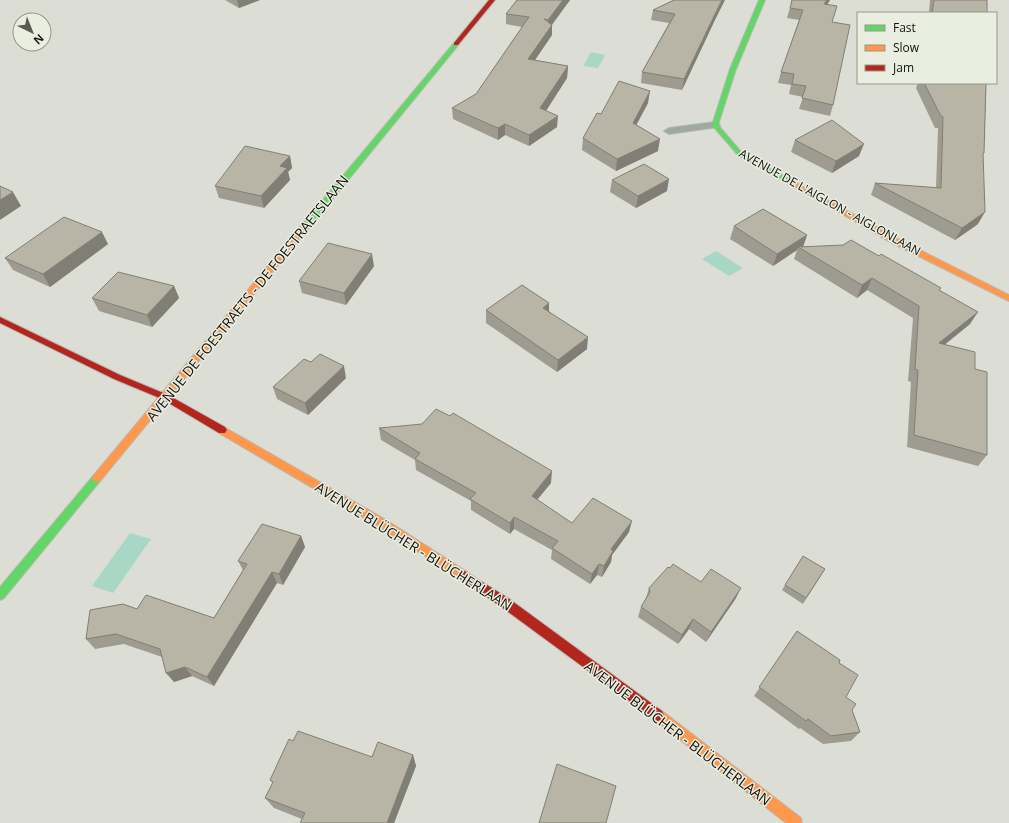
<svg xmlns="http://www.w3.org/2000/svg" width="1009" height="823" font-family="'Open Sans',sans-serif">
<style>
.water{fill:#a8d7c5}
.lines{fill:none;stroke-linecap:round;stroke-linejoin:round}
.lane-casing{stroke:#b7b9b3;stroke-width:2}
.fast-casing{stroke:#b7b9b3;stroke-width:2}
.slow-casing{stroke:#b7b9b3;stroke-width:2}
.jam-casing{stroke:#b7b9b3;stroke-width:2}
.lane{fill:#a0a99f;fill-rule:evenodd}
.fast{fill:#63d668;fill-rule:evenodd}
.slow{fill:#ff974d;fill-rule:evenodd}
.jam{fill:#b3261e;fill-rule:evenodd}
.wall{fill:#9e9c90}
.shaded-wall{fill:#817f75}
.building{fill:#b8b5a7;stroke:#817f75}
.labels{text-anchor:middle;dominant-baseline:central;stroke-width:3;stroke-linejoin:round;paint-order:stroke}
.far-street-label{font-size:12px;fill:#12130e;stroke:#eaeee0}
.street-label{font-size:14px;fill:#12130e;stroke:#eaeee0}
</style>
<rect width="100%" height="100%" fill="#dcded6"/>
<!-- water -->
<g class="water">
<polygon points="591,52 605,55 598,68 583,66"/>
<polygon points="716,251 743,268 729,276 702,259"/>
<polygon points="130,533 151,539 113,593 92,586"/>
</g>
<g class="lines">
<defs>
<polygon id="lane" points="715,122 718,123 720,125 718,127 669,134 664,131 669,128"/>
<g id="fast">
<polygon points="759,0 765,0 736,69 718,125 742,153 791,180 792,181 789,183 738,155 712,125 730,69"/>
<polygon points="454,43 459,44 308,229 302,229 302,225"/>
<polygon points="97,474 100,475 102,478 100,481 4,598 0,600 0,587 94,475"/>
</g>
<g id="slow">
<polygon points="789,179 898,239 1009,295 1009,301 892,243 787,182 786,181"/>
<polygon points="302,225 305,225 309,227 100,481 97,482 94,481 92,478 94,475"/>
<polygon points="222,426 386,520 467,572 468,575 467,578 463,580 459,578 378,526 219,433 217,430 219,427"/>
<polygon points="658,709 662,711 801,818 802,823 786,823 654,719 652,715 654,711"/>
</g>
<g id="jam">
<polygon points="489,0 495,0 458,45 454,45 454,43"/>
<polygon points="0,317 120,375 168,395 225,427 227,430 225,433 219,433 162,399 114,379 0,323"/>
<polygon points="463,570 508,598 662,711 664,715 662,719 658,721 654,719 500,606 459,578 458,575 459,572"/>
</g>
</defs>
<!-- lane casing -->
<use href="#lane" class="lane-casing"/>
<!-- fast casing -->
<use href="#fast" class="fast-casing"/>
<!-- slow casing -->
<use href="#slow" class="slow-casing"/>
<!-- jam casing -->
<use href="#jam" class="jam-casing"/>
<!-- lane -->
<use href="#lane" class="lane"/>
<!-- fast -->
<use href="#fast" class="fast"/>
<!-- slow -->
<use href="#slow" class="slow"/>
<!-- jam -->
<use href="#jam" class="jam"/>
</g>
<!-- wall -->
<g class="wall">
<polygon points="225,0 260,0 239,8"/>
<polygon points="517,0 570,0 552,25 552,35 535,60 568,66 567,78 546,111 557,127 529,146 505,135 498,140 453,119 452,108 476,94 522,27 506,24 506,14"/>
<polygon points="674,0 713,24 682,90 641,83 642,72 669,23 651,20 653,10"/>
<polygon points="792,0 830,0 827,5 832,22 833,105 830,116 799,109 803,97 789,94 791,85 778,83 781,72 799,20 787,18"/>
<polygon points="930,0 987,0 987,13 929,13"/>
<polygon points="918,83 986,83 984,153 983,155 978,224 955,240 871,195 875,183 936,188 938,128 935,128 916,88"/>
<polygon points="648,103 636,125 658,151 616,171 582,150 583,138 601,114"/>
<polygon points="795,140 859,156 832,173 791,152"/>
<polygon points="290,156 292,168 288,172 290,180 264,208 219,198 215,186"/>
<polygon points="612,180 667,191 636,208 610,192"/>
<polygon points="734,226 807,235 803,247 940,290 970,324 945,344 975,369 987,455 978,466 907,447 911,382 908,381 913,318 867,290 857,298 794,259 797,250 773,266 730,239"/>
<polygon points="108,244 50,287 13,270 5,258"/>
<polygon points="374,266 346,305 302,293 299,281"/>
<polygon points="174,286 179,298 152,327 99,311 92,298"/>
<polygon points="549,303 549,311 587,349 557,372 486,323 486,310"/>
<polygon points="346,378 308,415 277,399 273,387"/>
<polygon points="379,428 551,483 537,500 572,523 629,532 612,555 611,562 602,577 597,575 590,584 551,559 552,550 514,529 510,534 471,510 471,501 416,470 415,460 381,440"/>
<polygon points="301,536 305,547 283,585 277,583 214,686 192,676 174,682 162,657 124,644 95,649 86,639 137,609 214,618 243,570 238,561"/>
<polygon points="825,569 803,604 782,590 785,585"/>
<polygon points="701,582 736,598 706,642 689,629 678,644 638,617 641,607 646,598 649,588"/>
<polygon points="797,631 839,663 846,697 852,710 860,732 851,741 823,744 800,728 799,729 754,696"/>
<polygon points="293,741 372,757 413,755 416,766 394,823 300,823 302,819 274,808 265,798 273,783 270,780"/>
</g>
<!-- shaded-wall -->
<g class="shaded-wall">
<polygon points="237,0 260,0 239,8"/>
<polygon points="563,0 570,0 547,31 548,20"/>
<polygon points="722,0 725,0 713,24 682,90 684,79 715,14"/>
<polygon points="827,0 830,0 821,14 824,4"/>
<polygon points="552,25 552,35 528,70 528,59"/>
<polygon points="568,66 567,78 540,120 540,108"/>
<polygon points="650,91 648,103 631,135 633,123"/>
<polygon points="558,116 557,127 529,146 529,135"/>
<polygon points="505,124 505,135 498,140 498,128"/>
<polygon points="660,139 658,151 616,171 617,159"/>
<polygon points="864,144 859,156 832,173 836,161"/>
<polygon points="290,156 292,168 288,172 290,180 264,208 261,196 280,166"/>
<polygon points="669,179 667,191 636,208 638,196"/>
<polygon points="13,192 21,206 0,220 0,200"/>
<polygon points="985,212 978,224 955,240 962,228"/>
<polygon points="102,232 108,244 50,287 43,274"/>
<polygon points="807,235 803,247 798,247 797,250 773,266 777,254"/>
<polygon points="372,254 374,266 346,305 344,293"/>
<polygon points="872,278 867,290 857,298 862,285"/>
<polygon points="174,286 179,298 152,327 147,315"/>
<polygon points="549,303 549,315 543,308"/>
<polygon points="978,312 970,324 932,355 939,343"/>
<polygon points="588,337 587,349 557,372 558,360"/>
<polygon points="344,366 346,378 308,415 305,403"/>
<polygon points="552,471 551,483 531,507 532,496"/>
<polygon points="514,517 514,529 510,534 510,523"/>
<polygon points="632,521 629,532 612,555 611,562 602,577 604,566 611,549"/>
<polygon points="301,536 305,547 283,585 279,574"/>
<polygon points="599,564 597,575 590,584 592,574"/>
<polygon points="272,572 277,583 214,686 207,677"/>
<polygon points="741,588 736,598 706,642 711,632"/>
<polygon points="693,619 689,629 678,644 682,635"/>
<polygon points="185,667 192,676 174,682 166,673"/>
<polygon points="413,755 416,766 394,823 387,823"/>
</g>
<!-- building -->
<g class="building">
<polygon points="517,0 563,0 548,20 544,19 552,25 528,59 568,66 540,108 558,116 529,135 505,124 498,128 452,108 476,94 529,17 506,14"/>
<polygon points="674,0 722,0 715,14 684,79 642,72 675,14 653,10"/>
<polygon points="792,0 827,0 824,4 837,6 832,22 850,25 833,105 802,98 806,86 792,84 794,74 781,72 803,10 790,8"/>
<polygon points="934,0 987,0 987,13 932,13"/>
<polygon points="619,81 650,91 633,123 660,139 617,159 583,138 597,113 601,114"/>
<polygon points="924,83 986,83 984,153 983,153 985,212 962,228 875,183 941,188 943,117 941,116"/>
<polygon points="832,120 864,144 836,161 795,140"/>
<polygon points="245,146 290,156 280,166 287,168 261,196 215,186"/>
<polygon points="644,164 669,179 638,196 612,180"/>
<polygon points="0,186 13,192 0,200"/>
<polygon points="763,209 807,235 777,254 734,226"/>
<polygon points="64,217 102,232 43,274 5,258"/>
<polygon points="851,240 879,256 881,254 941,288 939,290 978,312 939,343 975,352 975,369 987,372 987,455 914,435 918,370 915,369 919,306 872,278 862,285 798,247 843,245"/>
<polygon points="328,243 372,254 344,293 299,281"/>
<polygon points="118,272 174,286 147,315 92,298"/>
<polygon points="522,285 549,303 543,308 588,337 558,360 486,310"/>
<polygon points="320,354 344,366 305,403 273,387 304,359 311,362"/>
<polygon points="436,409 450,416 453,413 552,471 532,496 572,523 593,498 632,521 611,549 613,551 604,566 599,564 592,574 552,548 558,541 514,517 510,523 470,499 476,493 415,459 420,453 379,428 422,424"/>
<polygon points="262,524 301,536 279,574 272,572 207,677 185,667 166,673 160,649 116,634 86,639 90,610 123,604 137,609 146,595 214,618 247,564 238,561"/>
<polygon points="803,556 825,569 806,598 785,585"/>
<polygon points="673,564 701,582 711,569 741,588 711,632 693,619 682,635 641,607 650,592 649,588 668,567 670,568"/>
<polygon points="797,631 840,660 839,663 858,675 846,697 856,704 852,710 860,732 831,736 808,719 806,721 759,687"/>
<polygon points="298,731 372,757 378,742 413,755 387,823 300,823 305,813 265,798 273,782 270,780 289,739 293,741"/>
<polygon points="557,764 616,786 606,823 539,823"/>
</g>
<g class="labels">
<!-- far-street labels -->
<g class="far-street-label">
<text transform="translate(830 202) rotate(29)">AVENUE DE L'AIGLON - AIGLONLAAN</text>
</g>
<!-- street labels -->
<g class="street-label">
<text transform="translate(247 298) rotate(-51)">AVENUE DE FOESTRAETS - DE FOESTRAETSLAAN</text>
<text transform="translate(414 546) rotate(32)">AVENUE BLÜCHER - BLÜCHERLAAN</text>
<text transform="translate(678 733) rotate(37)">AVENUE BLÜCHER - BLÜCHERLAAN</text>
</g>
</g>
<!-- legend -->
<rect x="857" y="12" width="140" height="72" fill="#eaeee0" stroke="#94968c"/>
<rect x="865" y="25" width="20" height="6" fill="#63d668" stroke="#94968c"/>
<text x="893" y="32" font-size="12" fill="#12130e">Fast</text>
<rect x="865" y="45" width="20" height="6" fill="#ff974d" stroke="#94968c"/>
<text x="893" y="52" font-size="12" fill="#12130e">Slow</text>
<rect x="865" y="65" width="20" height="6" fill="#b3261e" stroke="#94968c"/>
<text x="893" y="72" font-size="12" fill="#12130e">Jam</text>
<!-- north arrow -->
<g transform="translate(32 32) rotate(137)"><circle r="19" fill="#eaeee0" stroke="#94968c"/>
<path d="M0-3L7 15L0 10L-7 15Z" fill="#595a54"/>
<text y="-6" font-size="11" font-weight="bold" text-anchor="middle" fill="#12130e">N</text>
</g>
</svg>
